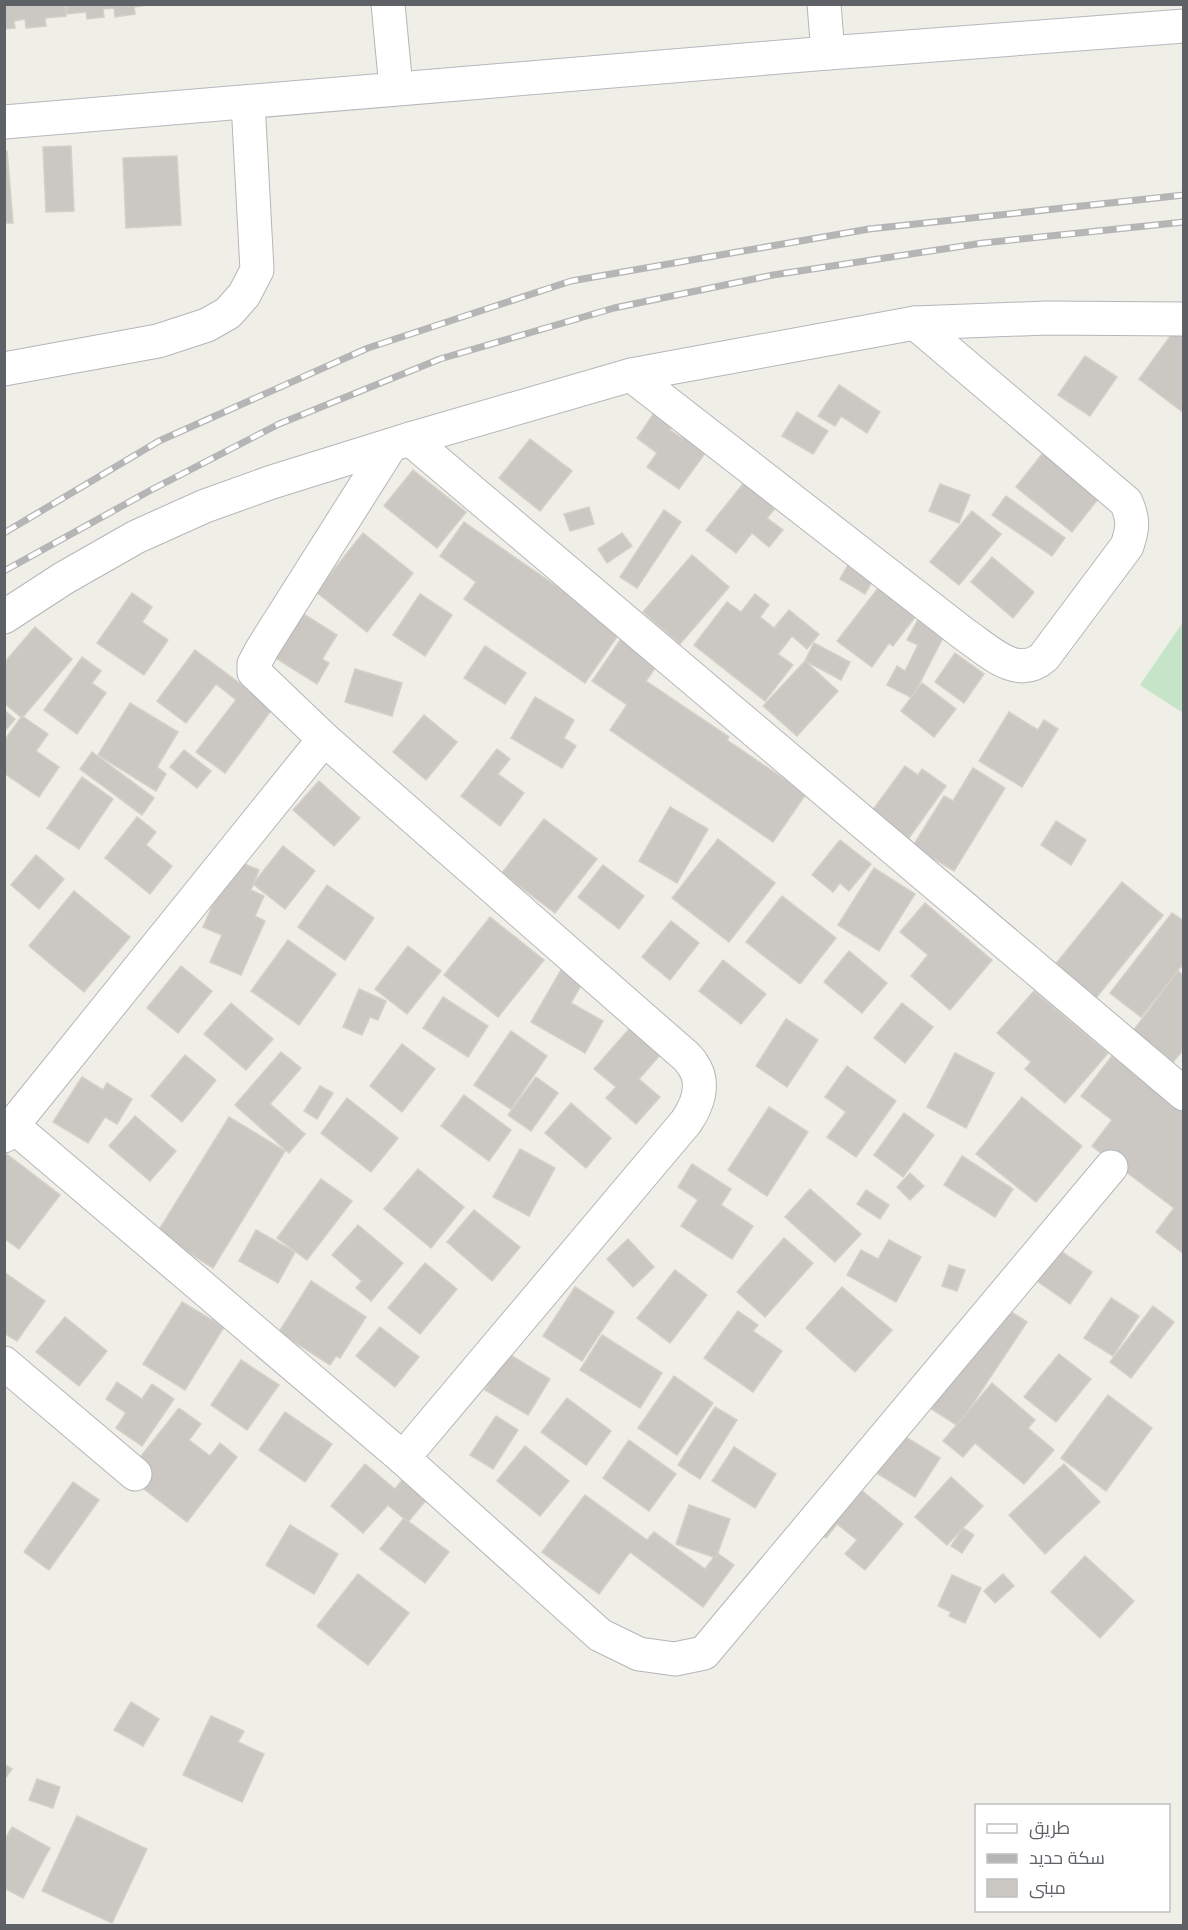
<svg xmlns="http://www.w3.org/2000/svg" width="1188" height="1930" font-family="Montserrat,Cairo,sans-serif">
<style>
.green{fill:#c6e4c8}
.building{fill:#cbc8c4;stroke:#d4d0c6;stroke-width:1.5}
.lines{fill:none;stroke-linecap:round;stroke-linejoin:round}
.street-casing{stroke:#b4b6ba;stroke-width:35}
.secondary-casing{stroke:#b5b8bd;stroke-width:35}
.street{stroke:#fff;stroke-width:33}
.secondary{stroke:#fff;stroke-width:33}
.rail-casing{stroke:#b5b5b6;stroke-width:7}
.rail{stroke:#fff;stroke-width:4.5;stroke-dasharray:14;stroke-linecap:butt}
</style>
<rect width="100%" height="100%" fill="#efeee7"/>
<!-- green -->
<polygon class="green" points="1183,622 1183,713 1140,685"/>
<!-- building -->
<g class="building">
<polygon points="4,4 65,4 66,16 45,18 46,26 26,28 25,19 14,21 15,28 4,29"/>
<polygon points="66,4 155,4 134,7 135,14 115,17 114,8 103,9 104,17 87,19 86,12 67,14"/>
<polygon points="71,146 74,211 46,212 43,147"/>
<polygon points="4,151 7,151 13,223 4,223"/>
<polygon points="177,156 181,225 126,228 123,158"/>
<polygon points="1174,331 1184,338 1184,413 1139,379"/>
<polygon points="1085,356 1117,377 1090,416 1058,395"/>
<polygon points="839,385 880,412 867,433 841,416 835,426 818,416"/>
<polygon points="663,400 681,413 670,430 682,438 694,420 717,437 679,489 647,467 657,453 637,438"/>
<polygon points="797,412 828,431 813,454 782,436"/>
<polygon points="530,439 572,471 540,511 499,478"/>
<polygon points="1046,449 1102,494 1072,532 1016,487"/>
<polygon points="755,469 787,494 767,518 783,530 769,547 752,533 736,553 706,530"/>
<polygon points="413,470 466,512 437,548 384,506"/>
<polygon points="940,484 970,495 959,523 929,511"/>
<polygon points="1006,496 1065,538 1052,556 992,515"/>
<polygon points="589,507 594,524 570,531 564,514"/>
<polygon points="664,510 681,522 637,588 620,577"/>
<polygon points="972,511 1001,534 959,585 930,562"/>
<polygon points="464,522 621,631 585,683 464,599 476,582 440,556"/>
<polygon points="363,533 413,573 367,632 316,592"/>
<polygon points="622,533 632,546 607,563 598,549"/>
<polygon points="692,555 729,587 680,644 643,612"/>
<polygon points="992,557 1034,592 1013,618 971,582"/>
<polygon points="852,558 877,573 865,594 840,579"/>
<polygon points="879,587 916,616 893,646 889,643 872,667 837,641"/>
<polygon points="132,593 152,607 142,622 168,640 144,675 97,643"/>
<polygon points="420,594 452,615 425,656 393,635"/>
<polygon points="755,594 769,605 760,617 774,628 789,610 819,634 807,649 792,636 778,654 793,665 765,701 694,645 727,602 741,612"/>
<polygon points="294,608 337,635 322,659 329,663 317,684 266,652"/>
<polygon points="921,614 948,628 912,698 887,685 897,666 905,671 918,645 907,640"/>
<polygon points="35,627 72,659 22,718 4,703 4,663"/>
<polygon points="621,639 658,664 646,681 729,737 727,740 806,794 773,842 610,730 627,705 592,681"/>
<polygon points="814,643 850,662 841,680 805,661"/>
<polygon points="485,646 526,673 505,704 464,678"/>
<polygon points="195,650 273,708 225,773 196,752 236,700 216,684 186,723 157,701"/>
<polygon points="955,653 984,674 964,703 935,682"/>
<polygon points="82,657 101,671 92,683 106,693 77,734 44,710"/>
<polygon points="805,661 838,691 797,736 763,706"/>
<polygon points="355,669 402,683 392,716 345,702"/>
<polygon points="922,683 956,709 934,737 901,711"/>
<polygon points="535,697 574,720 564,738 576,746 562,768 511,738"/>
<polygon points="130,703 178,732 157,767 166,774 156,791 98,755"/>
<polygon points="4,710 15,719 4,732"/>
<polygon points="1009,712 1038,730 1044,720 1058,729 1022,787 979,761"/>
<polygon points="424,715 457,742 426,780 393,752"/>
<polygon points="22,716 48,734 36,751 59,767 39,797 4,773 4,741"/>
<polygon points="497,749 510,759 498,774 524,793 500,826 461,796"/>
<polygon points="184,750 211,771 197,788 170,767"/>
<polygon points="92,752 154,798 142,815 80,769"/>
<polygon points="905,766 918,775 922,769 946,786 909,838 872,811"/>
<polygon points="973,768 1005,788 954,871 913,846 944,796 953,801"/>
<polygon points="82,777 113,799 79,849 47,828"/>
<polygon points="319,781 360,818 334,846 293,810"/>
<polygon points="670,807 708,829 677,883 639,861"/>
<polygon points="137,817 156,832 146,845 172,866 150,894 105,858"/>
<polygon points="544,819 597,859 555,913 502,873"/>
<polygon points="1056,821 1086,840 1071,865 1041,845"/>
<polygon points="718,839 775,883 729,942 672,898"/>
<polygon points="840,840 871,864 849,891 840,883 833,892 812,875"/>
<polygon points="283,846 315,871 285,909 253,884"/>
<polygon points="36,855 64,879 39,909 11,885"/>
<polygon points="233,859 259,870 251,890 264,896 255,916 265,921 241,975 210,962 222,935 203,927"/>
<polygon points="603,865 644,896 619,929 578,897"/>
<polygon points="874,868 915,894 879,951 838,925"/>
<polygon points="1122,882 1163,915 1096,998 1055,965"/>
<polygon points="327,885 374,918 345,960 298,927"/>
<polygon points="74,891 130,937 84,992 29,946"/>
<polygon points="782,896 836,938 800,984 746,942"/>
<polygon points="925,903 992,960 950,1010 911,976 928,955 900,932"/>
<polygon points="1172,913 1184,921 1184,963 1141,1017 1110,993"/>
<polygon points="490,917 544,960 498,1017 444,975"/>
<polygon points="671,921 699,943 670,980 642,957"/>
<polygon points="288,940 336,974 299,1025 251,991"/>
<polygon points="408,946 441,971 407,1014 375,989"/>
<polygon points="849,951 887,983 862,1013 824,982"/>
<polygon points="723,960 766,994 741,1024 699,991"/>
<polygon points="565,963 587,975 571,1003 603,1021 585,1053 531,1022"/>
<polygon points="181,966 212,991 178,1033 147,1008"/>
<polygon points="1178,971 1184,976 1184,1049 1173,1062 1133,1031"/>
<polygon points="359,989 386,1001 378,1020 370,1017 362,1035 343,1027"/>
<polygon points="1034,991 1108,1053 1065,1103 1025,1069 1031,1062 997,1033"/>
<polygon points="443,997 488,1026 468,1057 423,1028"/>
<polygon points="231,1003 273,1039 246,1070 204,1034"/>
<polygon points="902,1003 933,1027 905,1063 874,1038"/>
<polygon points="786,1019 818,1040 787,1087 756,1066"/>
<polygon points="630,1028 661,1054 639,1079 660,1097 636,1124 606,1098 616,1087 594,1069"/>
<polygon points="511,1031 547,1056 511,1109 474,1085"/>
<polygon points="402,1044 435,1069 402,1112 370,1086"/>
<polygon points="281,1052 301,1068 270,1104 305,1134 289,1153 235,1105"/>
<polygon points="955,1053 994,1073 966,1128 927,1107"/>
<polygon points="185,1055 216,1080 182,1122 151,1096"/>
<polygon points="1112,1056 1184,1111 1184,1254 1156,1232 1174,1208 1092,1146 1112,1120 1081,1096"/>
<polygon points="847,1066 896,1101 856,1157 827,1137 846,1112 825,1097"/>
<polygon points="82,1077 103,1090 107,1083 132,1099 117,1124 105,1117 88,1143 53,1122"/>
<polygon points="536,1077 558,1093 531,1131 508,1115"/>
<polygon points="320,1086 333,1093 317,1119 304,1111"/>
<polygon points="464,1095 511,1130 489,1161 441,1126"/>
<polygon points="1022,1097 1082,1146 1036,1202 976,1154"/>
<polygon points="347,1098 398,1138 371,1172 321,1133"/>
<polygon points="571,1103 611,1138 586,1168 545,1133"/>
<polygon points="769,1107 808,1132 767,1196 728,1170"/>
<polygon points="904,1113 934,1135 903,1177 874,1155"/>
<polygon points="135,1116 176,1151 150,1181 109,1146"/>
<polygon points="229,1117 285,1151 213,1268 157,1233"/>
<polygon points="520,1149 555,1168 529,1216 493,1197"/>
<polygon points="4,1152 60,1195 19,1249 4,1238"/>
<polygon points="962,1156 1013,1189 995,1217 944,1185"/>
<polygon points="692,1164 731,1189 721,1205 753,1226 732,1259 681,1226 698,1200 678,1187"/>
<polygon points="418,1169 464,1207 431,1248 384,1209"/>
<polygon points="910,1173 924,1186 910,1200 897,1187"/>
<polygon points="321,1179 352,1201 307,1260 277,1238"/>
<polygon points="810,1189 861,1234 835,1262 785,1217"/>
<polygon points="866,1190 889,1205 880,1219 857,1204"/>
<polygon points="474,1210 520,1247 492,1281 447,1242"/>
<polygon points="358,1225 403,1263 371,1301 356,1288 362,1281 332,1255"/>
<polygon points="256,1230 295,1252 278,1283 239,1261"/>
<polygon points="784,1238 813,1263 765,1317 737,1292"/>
<polygon points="628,1239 654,1267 633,1287 607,1259"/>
<polygon points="889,1240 921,1257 896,1302 847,1275 861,1250 878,1259"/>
<polygon points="1052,1245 1092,1272 1070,1304 1030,1276"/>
<polygon points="425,1263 457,1289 420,1334 388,1308"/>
<polygon points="949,1265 965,1270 957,1291 942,1286"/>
<polygon points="675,1270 707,1295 670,1343 637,1318"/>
<polygon points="4,1272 45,1301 17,1341 4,1333"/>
<polygon points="311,1281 366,1317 340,1358 336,1356 330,1365 279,1332"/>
<polygon points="575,1287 614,1312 582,1361 543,1336"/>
<polygon points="842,1287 892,1330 855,1372 806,1328"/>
<polygon points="1111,1298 1139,1316 1113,1356 1084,1338"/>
<polygon points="991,1299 1027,1322 958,1426 922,1403"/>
<polygon points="182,1302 224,1327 185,1390 143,1364"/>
<polygon points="1153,1306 1174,1322 1131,1378 1110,1362"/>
<polygon points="738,1311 758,1325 753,1331 782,1351 753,1392 704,1358"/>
<polygon points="65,1317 107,1351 79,1386 36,1352"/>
<polygon points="380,1327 419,1357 395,1387 356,1356"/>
<polygon points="602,1335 662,1373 640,1408 580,1370"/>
<polygon points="507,1353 550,1379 528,1415 485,1390"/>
<polygon points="1059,1354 1091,1379 1056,1422 1024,1397"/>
<polygon points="241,1360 279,1385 247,1430 211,1405"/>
<polygon points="674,1376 713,1403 677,1455 638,1428"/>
<polygon points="117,1382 142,1399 152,1384 174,1399 142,1446 116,1428 126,1413 106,1399"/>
<polygon points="992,1383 1035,1420 1028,1428 1054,1450 1024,1484 975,1443 963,1457 943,1441"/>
<polygon points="1108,1395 1152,1428 1106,1491 1061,1458"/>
<polygon points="567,1398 611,1431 586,1465 541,1432"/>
<polygon points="715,1407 737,1420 700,1479 678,1465"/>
<polygon points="179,1408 201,1424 189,1440 210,1456 220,1443 237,1457 187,1522 126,1475"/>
<polygon points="285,1412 332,1444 305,1482 259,1450"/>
<polygon points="496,1416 518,1430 493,1469 470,1455"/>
<polygon points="891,1428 940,1458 915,1497 867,1467"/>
<polygon points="629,1440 676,1474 649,1511 603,1478"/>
<polygon points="525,1446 569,1481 540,1516 497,1481"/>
<polygon points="734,1447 776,1474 755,1508 712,1481"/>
<polygon points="365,1464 395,1489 403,1479 427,1499 408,1522 388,1505 363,1533 331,1506"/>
<polygon points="1064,1464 1100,1502 1045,1554 1009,1515"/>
<polygon points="845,1477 903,1524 865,1570 845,1554 857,1540 837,1524 826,1538 807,1523"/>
<polygon points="951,1477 983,1506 947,1545 915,1517"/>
<polygon points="73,1482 99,1500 49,1570 24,1552"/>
<polygon points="585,1495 647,1540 654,1532 705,1569 717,1553 734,1565 703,1607 630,1552 599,1594 542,1552"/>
<polygon points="689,1505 730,1519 716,1558 676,1544"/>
<polygon points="404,1518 449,1552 425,1583 380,1549"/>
<polygon points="290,1525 338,1554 314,1594 266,1565"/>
<polygon points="963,1528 974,1535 962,1553 951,1546"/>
<polygon points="1085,1556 1134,1601 1100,1638 1051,1592"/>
<polygon points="358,1574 409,1613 368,1665 317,1626"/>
<polygon points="1003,1574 1014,1586 995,1603 984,1591"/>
<polygon points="952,1575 981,1588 965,1623 949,1616 951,1612 938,1606"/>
<polygon points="131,1702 159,1719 143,1746 114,1730"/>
<polygon points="211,1716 244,1731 238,1742 264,1754 242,1802 183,1775"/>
<polygon points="4,1764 12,1769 4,1780"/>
<polygon points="37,1779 60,1787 53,1808 29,1800"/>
<polygon points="77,1816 147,1849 112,1923 42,1891"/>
<polygon points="12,1827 50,1848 23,1898 4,1888 4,1841"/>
</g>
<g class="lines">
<defs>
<g id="street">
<polyline points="388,4 396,88"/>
<polyline points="824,4 828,53"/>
<polyline points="4,369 158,341 207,325 228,313 244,295 257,270 248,102"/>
<path d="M631 375 964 634C988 650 1017 681 1044 657L1127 546C1133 528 1134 520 1126 502L915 323"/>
<polyline points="410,439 1184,1094"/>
<path d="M391 445 262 649 254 664V672L324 739 680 1051C685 1055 690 1060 693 1065 706 1084 697 1106 686 1122L403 1458"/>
<polyline points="4,617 64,578 136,537 205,506 272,482 410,439 631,375 915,323 1047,318 1184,319"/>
<polyline points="13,1126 403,1458 600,1635 639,1654 675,1659 704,1653 1111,1167"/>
<polyline points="4,1136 324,739"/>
<polyline points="4,1363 135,1474"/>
</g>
<polyline id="secondary" points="4,122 828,53 1184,26"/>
</defs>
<!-- street casing -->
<use href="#street" class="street-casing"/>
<!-- secondary casing -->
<use href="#secondary" class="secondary-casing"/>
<!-- street -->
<use href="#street" class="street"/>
<!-- secondary -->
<use href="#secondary" class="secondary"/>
<defs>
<g id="rail">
<polyline points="4,533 159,441 368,348 571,281 869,229 1184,195"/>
<polyline points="4,571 151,490 279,424 440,359 614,308 773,275 983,243 1184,222"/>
</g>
</defs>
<!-- rail casing -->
<use href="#rail" class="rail-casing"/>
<!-- rail -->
<use href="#rail" class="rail"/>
</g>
<!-- border -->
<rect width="1188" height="1930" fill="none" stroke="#5e6166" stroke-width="12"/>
<!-- legend -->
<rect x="975" y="1804" width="195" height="108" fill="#ffffff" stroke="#bfc0c2" stroke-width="1.5"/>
<rect x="987" y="1824" width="30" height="9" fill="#ffffff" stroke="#bfc0c2" stroke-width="1.5"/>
<text x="1029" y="1834" font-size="18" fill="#5e6166">طريق</text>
<rect x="987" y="1854" width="30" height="9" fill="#b5b5b6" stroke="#bfc0c2" stroke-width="1.5"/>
<text x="1029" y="1864" font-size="18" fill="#5e6166">سكة حديد</text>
<rect x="987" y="1879" width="30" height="18" fill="#cbc8c4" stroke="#bfc0c2" stroke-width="1.5"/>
<text x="1029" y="1894" font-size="18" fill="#5e6166">مبنى</text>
</svg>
